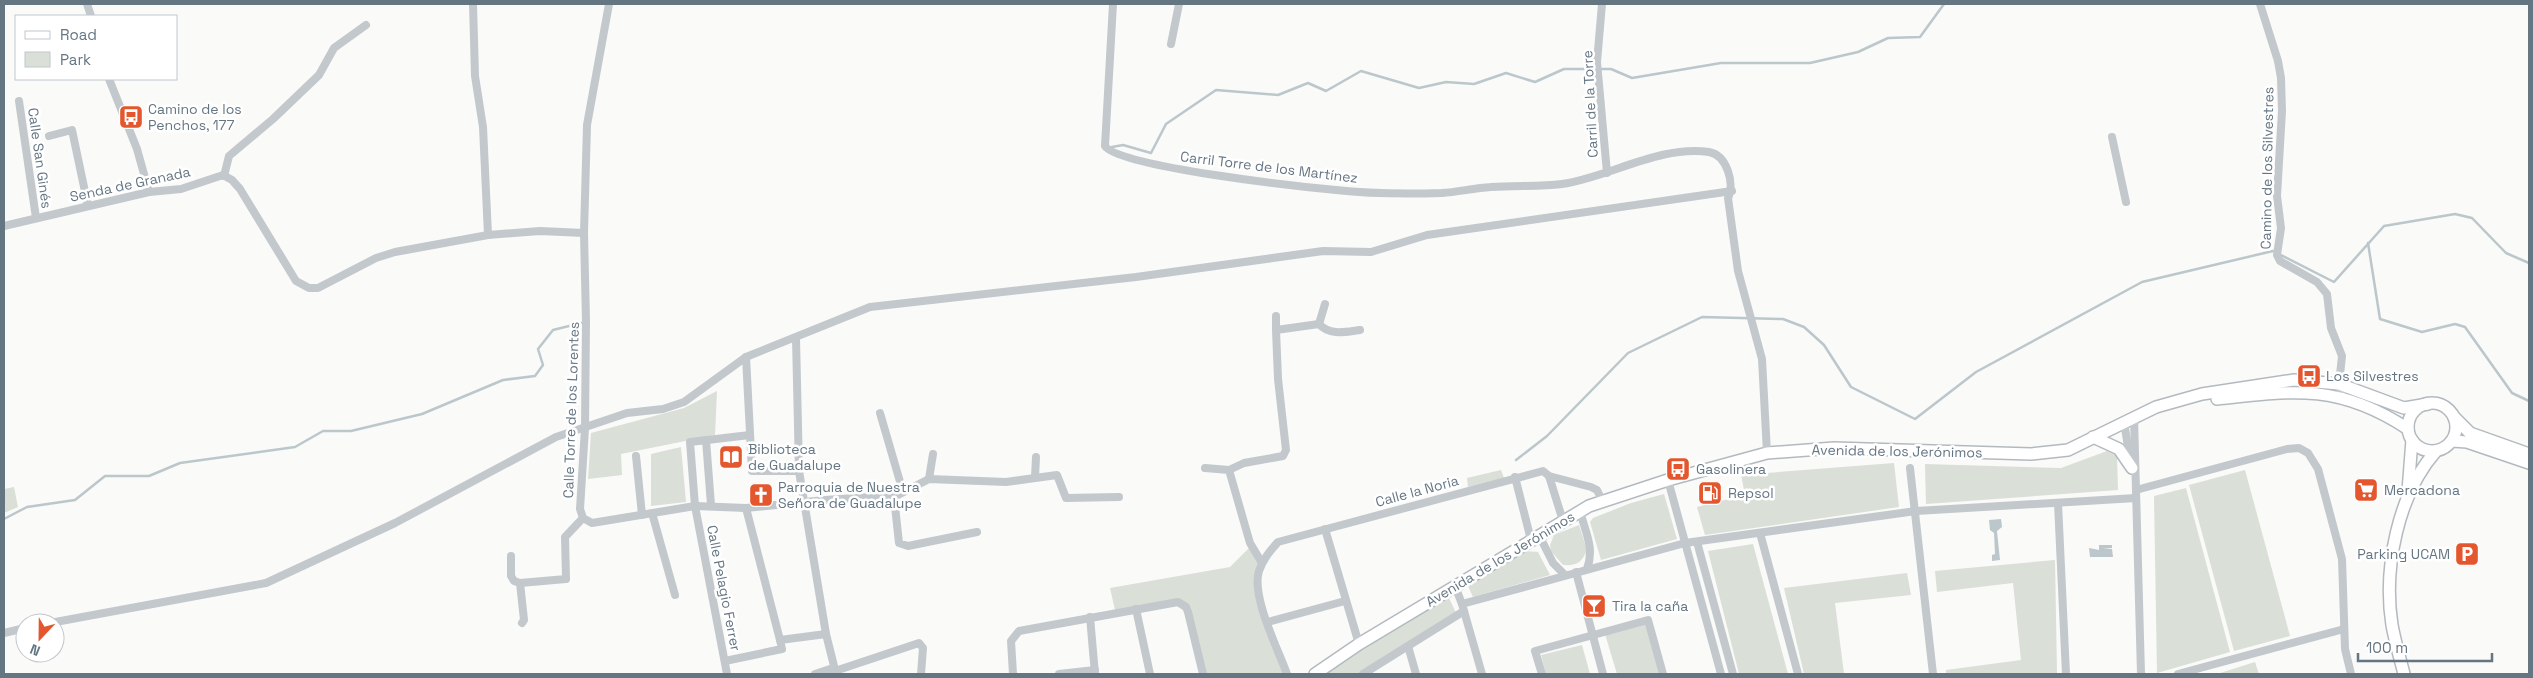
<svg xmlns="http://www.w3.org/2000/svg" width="2533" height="678" font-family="'Space Grotesk',sans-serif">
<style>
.green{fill:#dadfd7}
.water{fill:#bbc7cb}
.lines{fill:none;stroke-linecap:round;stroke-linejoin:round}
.stream{stroke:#bbc7cb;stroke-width:2.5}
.secondary-casing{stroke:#b3babf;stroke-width:14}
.minor{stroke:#c3c8cc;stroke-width:8}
.secondary{stroke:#fff;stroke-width:11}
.labels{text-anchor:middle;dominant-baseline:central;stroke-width:5;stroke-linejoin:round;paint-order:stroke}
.street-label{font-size:14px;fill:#657683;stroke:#fff}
.poi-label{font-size:14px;fill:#657683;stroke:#fff;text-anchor:start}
</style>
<rect width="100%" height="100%" fill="#fafaf8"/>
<!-- green -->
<g class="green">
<polygon points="717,391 715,435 621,454 622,475 588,479 591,433 684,408"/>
<polygon points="681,447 686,502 651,506 651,454"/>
<polygon points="2107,451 2117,456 2118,490 1926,504 1925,464 2061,468"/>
<polygon points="1894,463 1899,507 1705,535 1697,507 1745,495 1741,475"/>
<polygon points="1501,470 1504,478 1468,487 1467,478"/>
<polygon points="2245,470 2290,636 2234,651 2189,485"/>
<polygon points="14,487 18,507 4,513 4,489"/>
<polygon points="2186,488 2230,652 2157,673 2154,496"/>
<polygon points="1664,494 1677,539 1601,560 1590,522 1593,518 1631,503"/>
<path d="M1579 525 1587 550C1582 562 1577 566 1563 565L1551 551 1550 545 1554 535Z"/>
<polygon points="1753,544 1788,674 1739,674 1708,551"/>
<polygon points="1251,546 1262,563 1257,589 1287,674 1203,674 1183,604 1115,610 1110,588 1230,567"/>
<polygon points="1525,551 1538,552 1550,575 1473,597 1468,586"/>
<polygon points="2055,560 2057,674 1946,674 1946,670 2021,660 2013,583 1937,592 1935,571"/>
<polygon points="1907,573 1911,595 1835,603 1844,674 1804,674 1784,588"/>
<polygon points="1448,596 1457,615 1363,674 1311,674"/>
<polygon points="1646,623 1660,674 1617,674 1605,634"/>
<polygon points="1582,645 1590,674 1546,674 1541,655"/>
<polygon points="2255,662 2259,674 2217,674"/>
</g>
<!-- water -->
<g class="water">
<polygon points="2001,519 2002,527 1997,531 2000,560 1992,561 1992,555 1995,554 1994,533 1990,530 1989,520"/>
<polygon points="2099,545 2112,545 2112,548 2103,549 2112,549 2113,557 2090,557 2089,548 2099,550"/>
</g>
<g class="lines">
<!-- stream -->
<g class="stream">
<polyline points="1112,147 1123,145 1151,153 1166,124 1216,90 1278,95 1308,83 1326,91 1361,71 1419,88 1446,82 1474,84 1506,73 1535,82 1564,69 1611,69 1632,78 1721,63 1810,63 1858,52 1888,38 1920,37 1944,4"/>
<polyline points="2368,243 2380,319 2422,332 2455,324 2465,327 2512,393 2529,401"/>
<polyline points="1516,460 1547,436 1628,353 1702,317 1783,319 1804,327 1824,345 1851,387 1915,419 1976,372 2142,282 2273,251 2334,282 2384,226 2455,214 2472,218 2506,253 2529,263"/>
<polyline points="4,519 27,507 75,500 105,476 149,476 180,463 295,447 323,431 351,431 422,414 503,380 535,376 543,365 538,349 553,330 581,323"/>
</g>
<defs>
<g id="secondary">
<path d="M2217 399C2295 390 2340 384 2408 429"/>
<circle cx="2432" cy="427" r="24"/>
<polyline points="2454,417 2470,433 2529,454"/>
<polyline points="2093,437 2119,449 2132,468"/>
<polyline points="2452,441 2467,442 2529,463"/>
<polyline points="2408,491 2412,440"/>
<polyline points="1315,674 1359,644 1589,506 1668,480 1767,453 1834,448 2031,454 2068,450 2156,407 2202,394 2294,380 2339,384 2404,408 2428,404"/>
<path d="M2404 674C2400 658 2395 642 2392 625 2383 568 2398 494 2436 451"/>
</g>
</defs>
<!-- secondary casing -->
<use href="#secondary" class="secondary-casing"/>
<!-- minor -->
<g class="minor">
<polyline points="87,4 91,16"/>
<polyline points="473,4 475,76 483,127 488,235"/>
<polyline points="609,4 587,125 584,233 586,321 585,428 580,509 583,518 592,523 695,506 746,508 825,500 886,496 894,497 899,543 908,546 977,532"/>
<path d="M1113 4 1105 146C1118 167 1303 187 1336 190 1371 194 1408 194 1442 193 1458 192 1474 188 1491 187 1514 185 1539 187 1562 184 1610 177 1659 145 1709 152 1727 155 1735 184 1728 198L1738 271 1762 359 1767 453"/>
<polyline points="1602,4 1597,62 1607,173"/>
<polyline points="2260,4 2278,61 2281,78 2282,111 2277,196 2281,228 2277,255 2280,261 2317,282 2327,294 2331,328 2342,356 2339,384 2342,397"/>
<polyline points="1171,44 1179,4"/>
<polyline points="109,79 137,149 149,192"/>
<polyline points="19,101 36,218"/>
<polyline points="49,136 72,130 88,206"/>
<polyline points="2112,137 2126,202"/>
<polyline points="224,176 229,156 273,119 319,75 334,48 366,25"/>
<polyline points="4,226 149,192 181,189 223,175 232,180 240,189 296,281 309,288 318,288 376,258 395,252 488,235 540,231 584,233"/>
<polyline points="1319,324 1325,304"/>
<polyline points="1276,330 1276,316"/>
<polyline points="796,338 799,471 826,634 836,674"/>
<polyline points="746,357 752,471 799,471"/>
<polyline points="880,413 903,492"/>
<polyline points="2134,417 2141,674"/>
<polyline points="2124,422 2131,465"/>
<polyline points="706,440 711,505"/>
<polyline points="636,456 642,515"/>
<polyline points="1205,468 1229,470 1250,543 1262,563"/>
<polyline points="1910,468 1933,674"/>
<path d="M1229 470 1244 463 1283 456 1286 450 1278 379 1276 330 1319 324C1330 336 1345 332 1360 330"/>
<polyline points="1549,476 1591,487 1597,490 1603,502"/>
<polyline points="1035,477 1036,457"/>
<polyline points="1515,477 1531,540"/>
<polyline points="929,479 933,454"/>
<polyline points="1668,480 1721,674"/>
<polyline points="2136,490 2287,449 2299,448 2308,453 2318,469 2342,559 2345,649 2351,674"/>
<polyline points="894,497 929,479 1006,482 1057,475 1066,498 1119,497"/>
<polyline points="2058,503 2066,674"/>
<polyline points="746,508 780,640 826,634"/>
<path d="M1580 511C1585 532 1595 548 1587 569"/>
<polyline points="652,513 675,595"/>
<polyline points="1325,529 1359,644"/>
<polyline points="1760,533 1798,674"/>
<polyline points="1539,535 1553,563 1565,575"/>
<polyline points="1697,542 1733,674"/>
<polyline points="511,556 511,576 514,581 520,583"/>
<polyline points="1576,572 1603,674"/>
<polyline points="1455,586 1462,604 1482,674"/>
<polyline points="1462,604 1685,543 1916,511 2136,498"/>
<polyline points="1136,609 1150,674"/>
<polyline points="1090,617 1095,674"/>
<polyline points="1268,622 1345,601"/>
<polyline points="50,623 266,583 395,523 556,437 627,413 663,409 684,402 746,357 870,307 1136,277 1323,251 1371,252 1427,235 1732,191"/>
<polyline points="522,623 524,620 520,583 566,579 565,537 583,518"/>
<polyline points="4,633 25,628"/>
<polyline points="1408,646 1416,674"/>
<polyline points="725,661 782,649 780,640"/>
<polyline points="835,671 919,643 923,648 921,674"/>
<polyline points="727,674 695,506 690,442 750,435"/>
<polyline points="815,674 833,668"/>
<polyline points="1013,674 1011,641 1019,631 1178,602 1186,607 1188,612 1203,674"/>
<polyline points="1059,674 1095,670"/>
<path d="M1287 674C1278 649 1251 596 1259 571 1263 559 1270 551 1278 542L1543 471 1549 476 1563 521"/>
<polyline points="1363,674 1464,611"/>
<polyline points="1542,674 1535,651 1648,620 1663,674"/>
<polyline points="2178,674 2344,629"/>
</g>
<!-- secondary -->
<use href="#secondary" class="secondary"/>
</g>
<!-- icons -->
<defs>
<symbol id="bus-square" viewBox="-11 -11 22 22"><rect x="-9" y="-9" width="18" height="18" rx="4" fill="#e4572e" stroke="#fff"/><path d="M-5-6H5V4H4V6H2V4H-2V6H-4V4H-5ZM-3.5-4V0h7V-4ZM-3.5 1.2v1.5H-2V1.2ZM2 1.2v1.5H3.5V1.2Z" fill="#fff"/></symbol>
<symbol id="library-square" viewBox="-11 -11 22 22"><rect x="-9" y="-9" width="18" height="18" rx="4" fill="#e4572e" stroke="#fff"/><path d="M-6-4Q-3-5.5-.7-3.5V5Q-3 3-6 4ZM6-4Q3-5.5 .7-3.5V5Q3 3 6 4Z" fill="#fff"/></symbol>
<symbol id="supermarket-square" viewBox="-11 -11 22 22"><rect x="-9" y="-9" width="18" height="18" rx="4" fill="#e4572e" stroke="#fff"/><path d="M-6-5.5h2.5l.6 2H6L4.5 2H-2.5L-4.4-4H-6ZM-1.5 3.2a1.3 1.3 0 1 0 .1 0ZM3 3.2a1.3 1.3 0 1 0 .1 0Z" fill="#fff"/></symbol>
<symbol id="fuel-square" viewBox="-11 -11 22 22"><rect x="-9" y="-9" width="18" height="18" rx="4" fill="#e4572e" stroke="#fff"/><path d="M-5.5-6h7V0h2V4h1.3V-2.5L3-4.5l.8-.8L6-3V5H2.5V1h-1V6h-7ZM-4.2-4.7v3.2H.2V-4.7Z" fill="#fff"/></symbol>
<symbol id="church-square" viewBox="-11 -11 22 22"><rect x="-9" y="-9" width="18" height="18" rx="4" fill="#e4572e" stroke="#fff"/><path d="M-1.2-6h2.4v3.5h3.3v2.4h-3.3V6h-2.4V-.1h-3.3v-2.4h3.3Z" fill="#fff"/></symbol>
<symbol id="parking-square" viewBox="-11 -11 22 22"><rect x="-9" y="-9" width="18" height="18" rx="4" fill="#e4572e" stroke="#fff"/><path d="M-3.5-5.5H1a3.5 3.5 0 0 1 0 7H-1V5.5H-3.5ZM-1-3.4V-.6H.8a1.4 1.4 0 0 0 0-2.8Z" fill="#fff"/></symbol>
<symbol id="bar-square" viewBox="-11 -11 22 22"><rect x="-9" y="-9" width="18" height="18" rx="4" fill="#e4572e" stroke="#fff"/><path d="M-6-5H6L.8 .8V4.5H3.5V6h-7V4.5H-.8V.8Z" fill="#fff"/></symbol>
</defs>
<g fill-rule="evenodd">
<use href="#bus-square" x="117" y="103" width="28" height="28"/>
<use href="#bus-square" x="2295" y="362" width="28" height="28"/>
<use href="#library-square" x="717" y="443" width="28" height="28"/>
<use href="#bus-square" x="1664" y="455" width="28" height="28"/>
<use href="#supermarket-square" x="2352" y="476" width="28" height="28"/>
<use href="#fuel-square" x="1696" y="479" width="28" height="28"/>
<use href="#church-square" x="747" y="481" width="28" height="28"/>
<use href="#parking-square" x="2453" y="540" width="28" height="28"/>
<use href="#bar-square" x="1580" y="592" width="28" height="28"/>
</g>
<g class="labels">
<!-- street labels -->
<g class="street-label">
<text transform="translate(1590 104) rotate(-93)">Carril de la Torre</text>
<text transform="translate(40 158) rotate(82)">Calle San Ginés</text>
<text transform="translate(1269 167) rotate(7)">Carril Torre de los Martínez</text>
<text transform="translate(2267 168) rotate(-89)">Camino de los Silvestres</text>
<text transform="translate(130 184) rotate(-12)">Senda de Granada</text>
<text transform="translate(571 410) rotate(-88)">Calle Torre de los Lorentes</text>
<text transform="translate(1897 451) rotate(1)">Avenida de los Jerónimos</text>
<text transform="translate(1417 491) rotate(-15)">Calle la Noria</text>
<text transform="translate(1500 559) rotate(-31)">Avenida de los Jerónimos</text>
<text transform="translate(724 588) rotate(79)">Calle Pelagio Ferrer</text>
</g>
<!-- poi labels -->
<g class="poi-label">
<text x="148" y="109">Camino de los<tspan x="148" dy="16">Penchos, 177</tspan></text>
<text x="2326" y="376">Los Silvestres</text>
<text x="748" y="449">Biblioteca<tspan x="748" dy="16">de Guadalupe</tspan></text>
<text x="1696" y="469">Gasolinera</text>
<text x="778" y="487">Parroquia de Nuestra<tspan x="778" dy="16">Señora de Guadalupe</tspan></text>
<text x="2384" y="490">Mercadona</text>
<text x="1728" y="493">Repsol</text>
<text x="2450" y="554" text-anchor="end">Parking UCAM</text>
<text x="1612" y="606">Tira la caña</text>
</g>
</g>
<!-- border -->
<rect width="2533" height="678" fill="none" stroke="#657683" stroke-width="10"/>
<!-- legend -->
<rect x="15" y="15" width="162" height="65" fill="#ffffff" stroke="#c1c8cd"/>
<rect x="25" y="31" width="25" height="8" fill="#ffffff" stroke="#c1c8cd"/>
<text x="60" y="40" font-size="15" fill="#657683">Road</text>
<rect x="25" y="52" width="25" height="15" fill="#dadfd7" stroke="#c1c8cd"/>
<text x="60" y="65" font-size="15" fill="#657683">Park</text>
<!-- north arrow -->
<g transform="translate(40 638) rotate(202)"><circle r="24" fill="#ffffff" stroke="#c1c8cd"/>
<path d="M0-4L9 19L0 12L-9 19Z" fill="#e4572e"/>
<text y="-8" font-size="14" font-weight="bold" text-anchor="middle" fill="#657683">N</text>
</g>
<!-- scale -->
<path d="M2358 653v8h134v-8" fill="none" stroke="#657683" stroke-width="2.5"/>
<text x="2366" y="653" font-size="15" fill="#657683" stroke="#ffffff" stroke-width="4" paint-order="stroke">100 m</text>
</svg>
